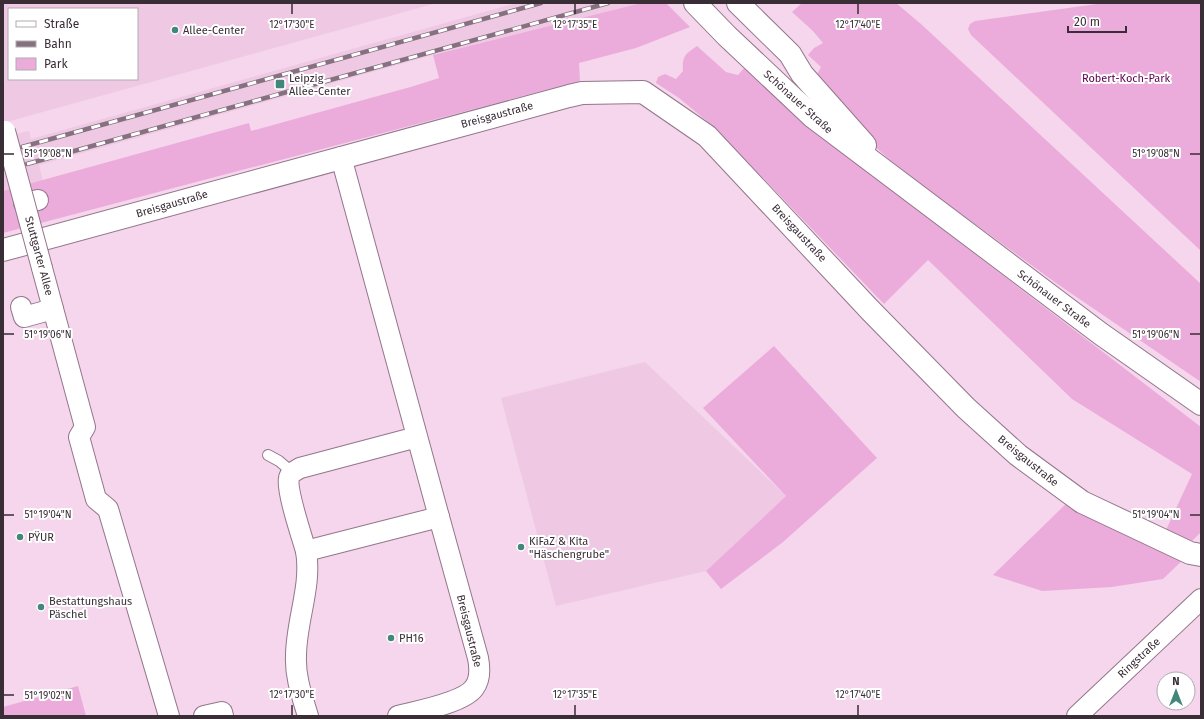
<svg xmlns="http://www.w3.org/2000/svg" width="1204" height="719" font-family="'Fira Sans',sans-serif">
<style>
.built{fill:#efc9e4;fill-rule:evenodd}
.green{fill:#ecacdb}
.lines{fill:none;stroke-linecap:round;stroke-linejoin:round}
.lane-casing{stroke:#93768b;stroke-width:12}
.street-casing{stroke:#93768b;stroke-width:22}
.secondary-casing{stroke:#93768b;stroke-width:24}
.lane{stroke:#fff;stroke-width:10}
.street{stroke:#fff;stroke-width:20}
.secondary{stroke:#fff;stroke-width:22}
.rail-casing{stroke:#85717f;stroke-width:4.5}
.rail{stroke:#fff;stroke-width:3;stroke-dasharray:9;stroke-linecap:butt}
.street-bridge-casing{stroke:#93768b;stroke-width:22;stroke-linecap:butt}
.street-bridge{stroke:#fff;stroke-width:20}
.ticks{fill:none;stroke:#392d36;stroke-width:1.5}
.poi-dot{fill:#43877a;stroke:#fff;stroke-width:1.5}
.labels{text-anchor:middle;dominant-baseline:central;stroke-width:4;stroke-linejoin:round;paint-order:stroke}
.poi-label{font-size:11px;fill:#392d36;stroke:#fff;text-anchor:start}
.park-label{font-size:11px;fill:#5e014f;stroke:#fff}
.street-label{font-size:11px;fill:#392d36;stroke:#fff}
.ticks-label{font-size:10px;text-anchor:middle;fill:#392d36;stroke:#fff;stroke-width:4;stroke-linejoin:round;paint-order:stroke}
</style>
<rect width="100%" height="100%" fill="#f5d6ec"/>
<!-- built -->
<g class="built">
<path d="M3 3H437L3 123ZM9 9H137V79H9Z"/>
<polygon points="516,3 641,3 433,55 39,165 43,181 3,191 3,137 29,131 31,139"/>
<polygon points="645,362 786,496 706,571 556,606 501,398"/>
</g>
<!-- green -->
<g class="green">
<polygon points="641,3 666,3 690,27 636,48 579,63 580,81 3,233 3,191 249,123 251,131 414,86 439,78 433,55"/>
<polygon points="802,3 896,3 921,24 1201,284 1201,382 1056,283 946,203 891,161 871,143 814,79 821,67 808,55 814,48 823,43 813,31 792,12"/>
<polygon points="1104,3 1201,3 1201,251 971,35 968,29 970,24 975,21"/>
<path d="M697 46 726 72 738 75 745 67 869 173 1201 427V532L1192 541 1166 530 1192 474 1072 399 928 260 884 304 714 127 679 98 656 83 658 77 665 74 676 79 683 71C682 56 685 54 697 46Z"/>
<polygon points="774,346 877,458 783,542 721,589 706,571 786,496 703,408"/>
<polygon points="1073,497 1190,553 1163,579 1112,587 1042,591 993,575"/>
<polygon points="78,686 86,716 3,716 3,707"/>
</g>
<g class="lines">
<defs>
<polyline id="lane" points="268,455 279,461 292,472"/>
<g id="street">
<path d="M341 157 439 517 306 551C302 537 286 490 289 478 290 473 295 471 300 468L417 437"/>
<polyline points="24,203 38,200"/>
<polyline points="42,268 85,427 79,437 96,499 108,509 169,716"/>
<polyline points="21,307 24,317 53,309"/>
<path d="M306 551C312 586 296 621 296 656 295 677 302 696 308 716"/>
<polyline points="204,716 222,712 223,716"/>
<path d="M398 716C417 711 463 703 474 688 480 680 480 668 478 658L439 517"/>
<polyline points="1077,716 1201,599"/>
</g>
<g id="secondary">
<polyline points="695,3 727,36 813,117 1101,334 1201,404"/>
<polyline points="738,3 790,54 802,74 865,145"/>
<polyline points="3,250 569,96 582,93 643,92 707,136 870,310 966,408 1018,455 1082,502 1190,553 1201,555"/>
</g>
</defs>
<!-- lane casing -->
<use href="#lane" class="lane-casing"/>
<!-- street casing -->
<use href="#street" class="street-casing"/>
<!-- secondary casing -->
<use href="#secondary" class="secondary-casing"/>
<!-- lane -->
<use href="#lane" class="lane"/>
<!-- street -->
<use href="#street" class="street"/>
<!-- secondary -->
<use href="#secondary" class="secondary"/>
<defs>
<g id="rail">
<polyline points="22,147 541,3"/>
<polyline points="27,164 608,3"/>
</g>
</defs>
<!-- rail casing -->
<use href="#rail" class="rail-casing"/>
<!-- rail -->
<use href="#rail" class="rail"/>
<defs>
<polyline id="street-bridge" points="5,131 42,268"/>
</defs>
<!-- street-bridge casing -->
<use href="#street-bridge" class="street-bridge-casing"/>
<!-- street-bridge -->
<use href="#street-bridge" class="street-bridge"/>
</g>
<!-- ticks -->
<path class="ticks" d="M292 4V14M575 4V14M858 4V14M4 154H14M1190 154H1200M4 334H14M1190 334H1200M4 515H14M1190 515H1200M4 695H14M292 705V715M575 705V715M858 705V715"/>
<!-- markers -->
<g class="poi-dot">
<circle cx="175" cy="30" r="4"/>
<rect x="275" y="79" width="10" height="10" rx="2"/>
<circle cx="20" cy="537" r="4"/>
<circle cx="521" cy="547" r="4"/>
<circle cx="41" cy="607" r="4"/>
<circle cx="391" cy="638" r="4"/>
</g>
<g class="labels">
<!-- poi labels -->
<g class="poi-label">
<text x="183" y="30">Allee-Center</text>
<text x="289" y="78">Leipzig<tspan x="289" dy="13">Allee-Center</tspan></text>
<text x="28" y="537">PŸUR</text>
<text x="529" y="541">KiFaZ &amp; Kita<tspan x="529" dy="13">"Häschengrube"</tspan></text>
<text x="49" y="601">Bestattungshaus<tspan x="49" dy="13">Päschel</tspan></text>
<text x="399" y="638">PH16</text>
</g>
<!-- park labels -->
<g class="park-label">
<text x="1126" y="78">Robert-Koch-Park</text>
</g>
<!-- street labels -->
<g class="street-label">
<text transform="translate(798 102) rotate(42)">Schönauer Straße</text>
<text transform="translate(497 115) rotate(-15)">Breisgaustraße</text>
<text transform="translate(172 204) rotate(-16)">Breisgaustraße</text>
<text transform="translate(799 233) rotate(47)">Breisgaustraße</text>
<text transform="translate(39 256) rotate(75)">Stuttgarter Allee</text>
<text transform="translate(1054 299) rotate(37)">Schönauer Straße</text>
<text transform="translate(1028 461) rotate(39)">Breisgaustraße</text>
<text transform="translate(469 631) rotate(76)">Breisgaustraße</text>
<text transform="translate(1139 658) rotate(-43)">Ringstraße</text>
</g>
</g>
<g class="ticks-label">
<text x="292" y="28">12°17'30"E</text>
<text x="575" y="28">12°17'35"E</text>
<text x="858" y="28">12°17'40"E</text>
<text x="48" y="157">51°19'08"N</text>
<text x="1156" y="157">51°19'08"N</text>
<text x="48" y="338">51°19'06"N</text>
<text x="1156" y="338">51°19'06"N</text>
<text x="48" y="518">51°19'04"N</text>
<text x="1156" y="518">51°19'04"N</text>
<text x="292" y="698">12°17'30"E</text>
<text x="575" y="698">12°17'35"E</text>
<text x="858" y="698">12°17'40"E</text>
<text x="48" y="699">51°19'02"N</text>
</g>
<!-- border -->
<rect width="1204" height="719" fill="none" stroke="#392d36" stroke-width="8"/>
<!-- legend -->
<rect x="8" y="8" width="130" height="72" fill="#ffffff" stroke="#b0abaf"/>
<rect x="16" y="21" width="20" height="6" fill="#ffffff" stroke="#b0abaf"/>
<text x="44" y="28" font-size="12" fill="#392d36">Straße</text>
<rect x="16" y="41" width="20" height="6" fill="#85717f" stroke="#b0abaf"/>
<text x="44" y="48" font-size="12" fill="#392d36">Bahn</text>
<rect x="16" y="58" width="20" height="12" fill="#ecacdb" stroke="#b0abaf"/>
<text x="44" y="68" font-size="12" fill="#392d36">Park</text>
<!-- north arrow -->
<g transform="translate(1176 691)"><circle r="19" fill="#ffffff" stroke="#b0abaf"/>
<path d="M0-3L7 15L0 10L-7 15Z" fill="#43877a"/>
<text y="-6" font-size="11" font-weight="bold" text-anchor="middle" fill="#392d36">N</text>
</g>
<!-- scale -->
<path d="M1068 26v6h58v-6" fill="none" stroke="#392d36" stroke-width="2"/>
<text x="1074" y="26" font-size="12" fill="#392d36" stroke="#ffffff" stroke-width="3" paint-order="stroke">20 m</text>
</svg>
